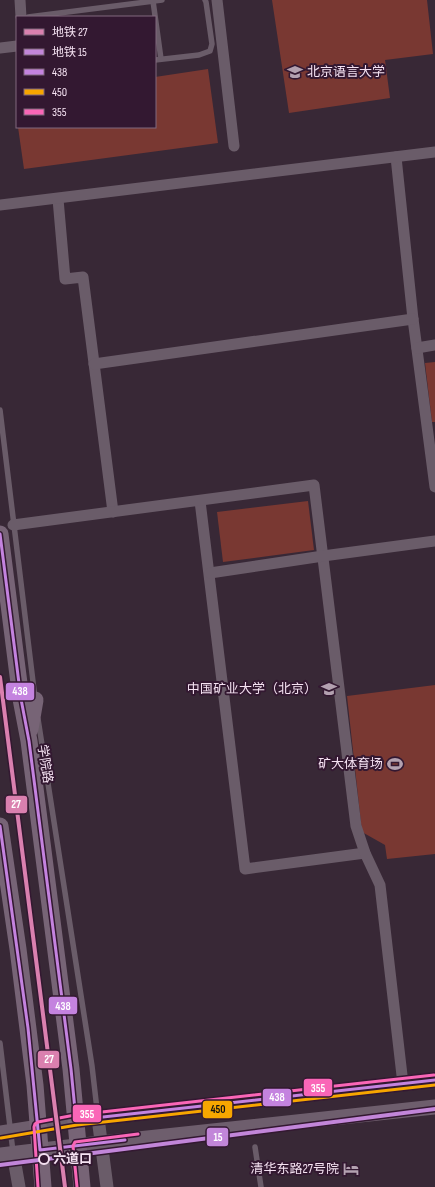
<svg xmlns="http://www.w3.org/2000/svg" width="435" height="1187" font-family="'Sofia Sans Condensed','Noto Sans SC',sans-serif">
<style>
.green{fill:#793832}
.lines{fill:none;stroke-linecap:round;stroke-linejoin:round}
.service{stroke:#6a5c69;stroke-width:5.5}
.minor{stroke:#6a5c69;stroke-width:11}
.tertiary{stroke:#6a5c69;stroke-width:13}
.secondary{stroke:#6e5e6d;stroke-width:15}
.primary{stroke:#776476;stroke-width:17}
.bus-1-casing{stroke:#331831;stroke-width:6}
.bus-2-casing{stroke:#331831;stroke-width:6}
.bus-3-casing{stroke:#331831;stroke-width:6}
.bus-1{stroke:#c483df;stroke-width:3}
.bus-2{stroke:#f7a600;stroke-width:3}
.bus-3{stroke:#fa66b7;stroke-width:3}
.metro-1-casing{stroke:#331831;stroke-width:7}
.metro-2-casing{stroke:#331831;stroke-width:7}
.metro-1{stroke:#da80af;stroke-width:4}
.metro-2{stroke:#c286d9;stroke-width:4}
.stop-dot{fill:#331831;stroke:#f5e2f2;stroke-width:2}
.labels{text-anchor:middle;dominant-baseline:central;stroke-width:4;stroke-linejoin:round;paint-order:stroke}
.poi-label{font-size:13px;fill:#f5e2f2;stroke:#331831;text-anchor:end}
.street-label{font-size:13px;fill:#f5e2f2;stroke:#331831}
.stop-label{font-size:13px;font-weight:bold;fill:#f5e2f2;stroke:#331831;text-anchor:start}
.line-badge{stroke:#331831;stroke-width:1.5}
.badge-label{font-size:11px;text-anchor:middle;font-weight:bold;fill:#fff}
.pale-badge-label{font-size:11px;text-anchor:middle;font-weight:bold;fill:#111}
</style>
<rect width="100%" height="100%" fill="#382836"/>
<!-- green -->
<g class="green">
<polygon points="272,0 427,0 433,54 385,60 390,98 289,113"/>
<polygon points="208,69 218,143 24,169 18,127 155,127 155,77"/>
<polygon points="435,362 435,422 432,422 425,363"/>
<polygon points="308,501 314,550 223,562 217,512"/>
<polygon points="435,685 435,854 387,859 385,845 362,832 347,696"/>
</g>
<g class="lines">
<!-- service -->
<g class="service">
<polyline points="153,1 161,59"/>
<polyline points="28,17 162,0"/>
<polyline points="155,60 199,55 210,51 212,44 206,2 205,0"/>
<polyline points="0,410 35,698"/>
<polyline points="38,719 92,1066 98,1118"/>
<polyline points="0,1043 13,1152"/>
<polyline points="255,1147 261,1187"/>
</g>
<!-- minor -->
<g class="minor">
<polyline points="20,0 21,17"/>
<polyline points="217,0 234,146"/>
<polyline points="0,48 17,46"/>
<polyline points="396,157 413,319 435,487"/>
<polyline points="58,199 65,279 83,277 113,512"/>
<polyline points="0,205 435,152"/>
<polyline points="417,348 435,345"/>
<polyline points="94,364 413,319"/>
<polyline points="200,501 245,869 365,853"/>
<polyline points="13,525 314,485 356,826 365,853 380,885 403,1084"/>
<polyline points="210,573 323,556 435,541"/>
</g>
<!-- tertiary -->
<g class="tertiary">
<polyline points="98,1118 107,1187"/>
<polyline points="13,1153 19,1187"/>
</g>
<!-- secondary -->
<g class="secondary">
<polyline points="0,1133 39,1127 76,1120 435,1080"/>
<polyline points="0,1155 101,1143 435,1107"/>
</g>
<!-- primary -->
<g class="primary">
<polyline points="0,534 21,699 29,741 71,1069 82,1187"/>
<polyline points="30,729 35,700"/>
<polyline points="0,826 18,949 35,1085 43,1187"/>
</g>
<defs>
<g id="bus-1">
<polyline points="0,534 21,699 29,741 71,1069 76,1120 435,1080"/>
<polyline points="0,826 28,1028 40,1150 125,1140"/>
</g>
<polyline id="bus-2" points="1,1138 77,1125 435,1085"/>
<g id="bus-3">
<polyline points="38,1187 34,1127 35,1124 38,1122 75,1115 434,1075"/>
<polyline points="77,1187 73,1146 75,1142 138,1134"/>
</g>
</defs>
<!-- bus-1 casing -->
<use href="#bus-1" class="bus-1-casing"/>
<!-- bus-2 casing -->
<use href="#bus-2" class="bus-2-casing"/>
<!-- bus-3 casing -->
<use href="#bus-3" class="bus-3-casing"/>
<!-- bus-1 -->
<use href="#bus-1" class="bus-1"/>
<!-- bus-2 -->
<use href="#bus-2" class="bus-2"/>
<!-- bus-3 -->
<use href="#bus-3" class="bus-3"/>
<defs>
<polyline id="metro-1" points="0,677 65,1187"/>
<polyline id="metro-2" points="0,1165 435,1109"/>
</defs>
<!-- metro-1 casing -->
<use href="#metro-1" class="metro-1-casing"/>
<!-- metro-2 casing -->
<use href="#metro-2" class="metro-2-casing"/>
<!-- metro-1 -->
<use href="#metro-1" class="metro-1"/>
<!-- metro-2 -->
<use href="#metro-2" class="metro-2"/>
</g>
<!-- icons -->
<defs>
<symbol id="university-bare" viewBox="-9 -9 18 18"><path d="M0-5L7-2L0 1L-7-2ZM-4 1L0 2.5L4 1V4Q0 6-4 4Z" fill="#b3a1b0" stroke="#331831" stroke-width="2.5" paint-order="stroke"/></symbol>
<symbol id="stadium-bare" viewBox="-9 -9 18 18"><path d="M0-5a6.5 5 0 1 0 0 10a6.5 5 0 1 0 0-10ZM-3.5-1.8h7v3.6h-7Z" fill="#b3a1b0" stroke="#331831" stroke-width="2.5" paint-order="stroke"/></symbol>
<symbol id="hotel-bare" viewBox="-9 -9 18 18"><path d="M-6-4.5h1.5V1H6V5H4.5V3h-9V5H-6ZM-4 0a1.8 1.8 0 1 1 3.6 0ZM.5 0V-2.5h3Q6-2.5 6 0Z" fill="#b3a1b0" stroke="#331831" stroke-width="2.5" paint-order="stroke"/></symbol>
</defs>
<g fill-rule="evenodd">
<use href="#university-bare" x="284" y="61" width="22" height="22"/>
<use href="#university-bare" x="318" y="678" width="22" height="22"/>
<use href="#stadium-bare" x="384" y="753" width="22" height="22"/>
<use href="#hotel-bare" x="340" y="1158" width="22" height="22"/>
</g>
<!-- markers -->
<circle class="stop-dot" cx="44" cy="1159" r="5"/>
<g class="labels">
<!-- poi labels -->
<g class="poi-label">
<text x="307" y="72" text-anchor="start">北京语言大学</text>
<text x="317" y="689">中国矿业大学（北京）</text>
<text x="383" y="764">矿大体育场</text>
<text x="339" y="1169">清华东路27号院</text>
</g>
<!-- street labels -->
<g class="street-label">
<text transform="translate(45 764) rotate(81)">学院路</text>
</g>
<!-- stop labels -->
<g class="stop-label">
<text x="53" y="1159">六道口</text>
</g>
</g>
<g class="line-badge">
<rect x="5" y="682" width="30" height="19" rx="4" fill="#c483df"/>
<rect x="5" y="795" width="23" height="19" rx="4" fill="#da80af"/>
<rect x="48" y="996" width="30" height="19" rx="4" fill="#c483df"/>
<rect x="37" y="1050" width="23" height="19" rx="4" fill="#da80af"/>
<rect x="303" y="1078" width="30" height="19" rx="4" fill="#fa66b7"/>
<rect x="262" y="1088" width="30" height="19" rx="4" fill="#c483df"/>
<rect x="202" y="1100" width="31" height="19" rx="4" fill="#f7a600"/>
<rect x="72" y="1104" width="30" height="19" rx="4" fill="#fa66b7"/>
<rect x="206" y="1127" width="23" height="20" rx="4" fill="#c286d9"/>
</g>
<g class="badge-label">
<text x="20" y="695">438</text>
<text x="16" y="808">27</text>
<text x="63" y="1010">438</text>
<text x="49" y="1063">27</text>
<text x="318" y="1092">355</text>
<text x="277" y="1101">438</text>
<text x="87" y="1118">355</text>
<text x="218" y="1141">15</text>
</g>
<g class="pale-badge-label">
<text x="218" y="1113">450</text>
</g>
<!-- legend -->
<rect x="16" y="16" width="140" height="112" fill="#331831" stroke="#81697e"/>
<rect x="24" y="29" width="20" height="6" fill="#da80af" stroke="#81697e"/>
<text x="52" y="36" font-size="12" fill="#f5e2f2">地铁 27</text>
<rect x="24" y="49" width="20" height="6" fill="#c286d9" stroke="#81697e"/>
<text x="52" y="56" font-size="12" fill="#f5e2f2">地铁 15</text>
<rect x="24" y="69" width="20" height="6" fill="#c483df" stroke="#81697e"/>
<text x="52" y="76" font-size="12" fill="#f5e2f2">438</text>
<rect x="24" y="89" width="20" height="6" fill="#f7a600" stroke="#81697e"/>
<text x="52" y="96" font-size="12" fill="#f5e2f2">450</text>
<rect x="24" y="109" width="20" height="6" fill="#fa66b7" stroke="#81697e"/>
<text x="52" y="116" font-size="12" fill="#f5e2f2">355</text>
</svg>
